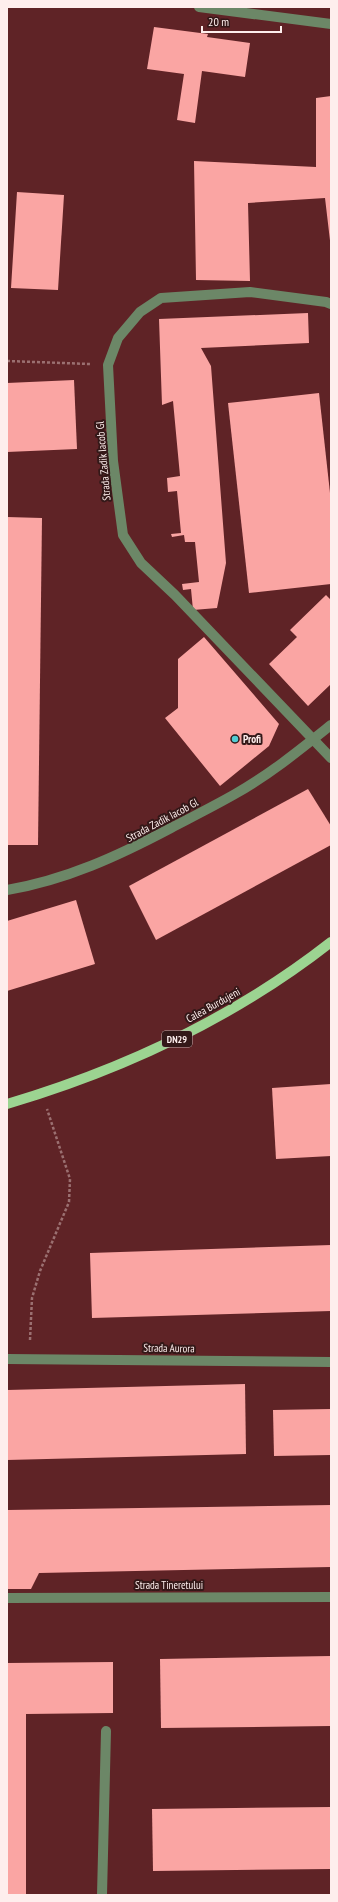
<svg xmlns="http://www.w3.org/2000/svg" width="338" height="1902" font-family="'PT Sans Narrow',sans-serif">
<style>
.building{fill:#faa5a3}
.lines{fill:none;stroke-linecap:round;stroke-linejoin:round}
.path{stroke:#9b7071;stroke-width:2.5;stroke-dasharray:3 2;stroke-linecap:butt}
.minor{stroke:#6c8767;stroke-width:10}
.major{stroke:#9cd491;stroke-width:10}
.poi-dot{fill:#51ccd3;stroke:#331818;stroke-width:1.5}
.labels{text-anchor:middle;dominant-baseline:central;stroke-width:4;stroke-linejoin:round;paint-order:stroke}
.shield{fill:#331818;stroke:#c1aead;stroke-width:1}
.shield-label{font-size:10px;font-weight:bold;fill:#feeeed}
.street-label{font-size:11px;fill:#feeeed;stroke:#331818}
.poi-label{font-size:11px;font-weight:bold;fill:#feeeed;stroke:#331818;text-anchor:start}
</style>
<rect width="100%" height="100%" fill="#5f2326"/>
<!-- building -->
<g class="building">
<polygon points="154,27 208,34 207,37 250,43 245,77 202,71 195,123 177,120 184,74 147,69"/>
<polygon points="331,96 331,249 325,198 248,203 250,281 196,280 194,161 316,167 316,98"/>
<polygon points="17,192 64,195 58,290 11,288"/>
<polygon points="308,313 309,343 201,348 211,366 226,563 217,608 193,610 191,589 183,590 182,584 199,582 195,542 185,542 184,535 172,537 171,534 181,533 177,491 168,492 167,478 180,476 173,401 162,405 159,319"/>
<polygon points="74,380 77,449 7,452 7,383"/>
<polygon points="319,393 331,502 331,584 249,593 228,403"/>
<polygon points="7,517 42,518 38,845 7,845"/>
<polygon points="326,595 331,600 331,684 308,706 269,664 297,637 290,630"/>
<polygon points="204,637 279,724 269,746 220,786 165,718 178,708 178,659"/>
<polygon points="308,789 331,826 331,845 156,940 129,886"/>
<polygon points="76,900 95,964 7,991 7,921"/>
<polygon points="331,1084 331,1156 276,1159 272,1088"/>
<polygon points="331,1245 331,1311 92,1318 90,1253"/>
<polygon points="245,1384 246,1454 7,1460 7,1390"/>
<polygon points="331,1409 331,1455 274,1456 273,1410"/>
<polygon points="331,1505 331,1567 39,1573 31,1589 7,1589 7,1510"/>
<polygon points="331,1656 331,1726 161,1728 160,1659"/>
<polygon points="113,1662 113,1713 26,1714 26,1895 7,1895 7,1663"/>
<polygon points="331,1807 331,1869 153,1871 152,1809"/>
</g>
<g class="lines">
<!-- path -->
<g class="path">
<polyline points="7,361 90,364"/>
<polyline points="30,1340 32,1298 40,1271 69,1202 70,1179 47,1109"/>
</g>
<!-- minor -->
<g class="minor">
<polyline points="199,7 331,24"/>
<polyline points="331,304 326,302 250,292 161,298 140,312 118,338 108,365 113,461 123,535 141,563 175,595 331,758"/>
<path d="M7 890C66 880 118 856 171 828 192 817 214 806 235 794 269 775 301 749 331 725"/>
<polyline points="7,1359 331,1362"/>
<polyline points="7,1598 331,1597"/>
<polyline points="102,1895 106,1731"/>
</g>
<!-- major -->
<path class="major" d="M7 1104C125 1069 234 1018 331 942"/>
</g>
<!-- markers -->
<circle class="poi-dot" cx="235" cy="739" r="4"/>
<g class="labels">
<!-- shield labels -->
<rect class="shield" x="162" y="1031" width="30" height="16" rx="3"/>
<g class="shield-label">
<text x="177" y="1039">DN29</text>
</g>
<!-- street labels -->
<g class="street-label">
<text transform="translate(103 461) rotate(-95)">Strada Zadik Iacob Gl</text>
<text transform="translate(162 820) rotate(-28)">Strada Zadik Iacob Gl</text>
<text transform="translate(213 1005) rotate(-29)">Calea Burdujeni</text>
<text transform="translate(169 1348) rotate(1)">Strada Aurora</text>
<text x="169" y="1585">Strada Tineretului</text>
</g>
<!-- poi labels -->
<g class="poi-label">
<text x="243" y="739">Profi</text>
</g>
</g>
<!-- border -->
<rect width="338" height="1902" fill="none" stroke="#feeeed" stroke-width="16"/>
<!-- scale -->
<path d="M202 26v6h79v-6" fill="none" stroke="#feeeed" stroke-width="2"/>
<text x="208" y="26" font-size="12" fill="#feeeed" stroke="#331818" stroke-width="3" paint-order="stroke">20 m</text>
</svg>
